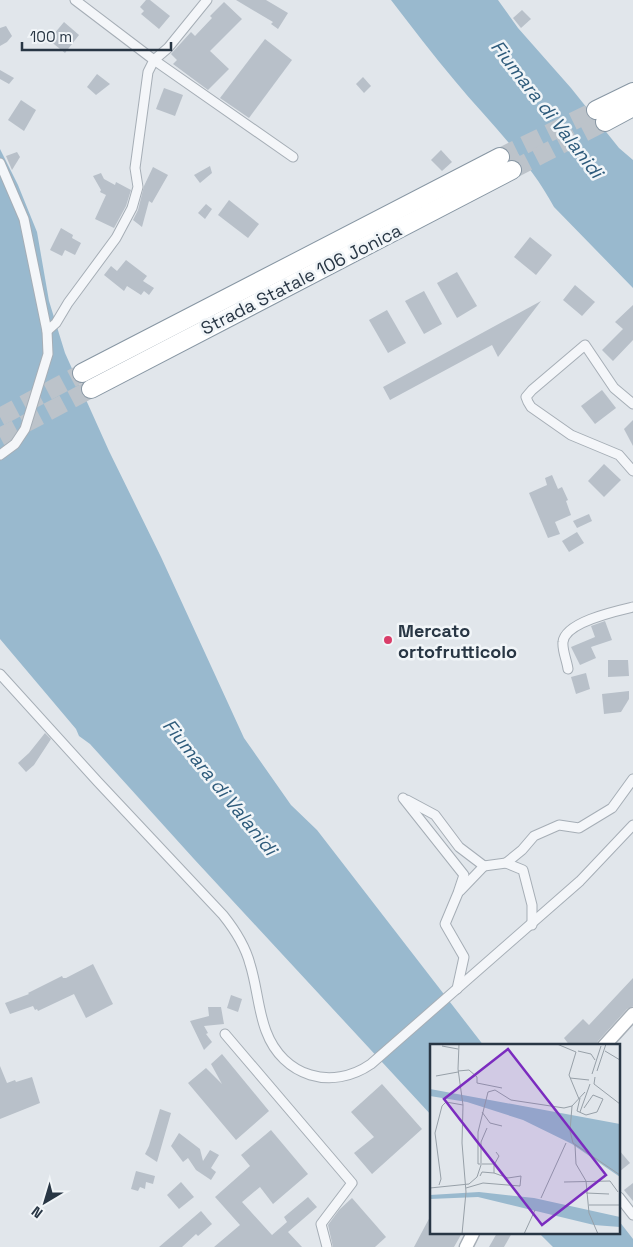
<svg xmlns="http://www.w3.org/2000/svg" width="633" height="1247" font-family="'Space Grotesk',sans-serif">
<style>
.water{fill:#99b9ce}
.building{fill:#b8c0c9}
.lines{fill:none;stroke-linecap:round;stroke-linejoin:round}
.highway-tunnel{stroke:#bcc3ca;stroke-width:18;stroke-dasharray:18 9;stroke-linecap:butt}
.street-casing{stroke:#a6aeb6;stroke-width:11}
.secondary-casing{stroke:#a6aeb6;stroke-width:15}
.highway-casing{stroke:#8796a3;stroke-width:20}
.street{stroke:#f4f6f9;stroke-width:9}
.secondary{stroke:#fff;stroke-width:12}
.highway{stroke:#fff;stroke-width:18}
.poi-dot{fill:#d93d69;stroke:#f1f5f8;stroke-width:2}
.labels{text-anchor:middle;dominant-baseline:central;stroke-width:5;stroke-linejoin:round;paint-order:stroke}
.street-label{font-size:18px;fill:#283644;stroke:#f1f5f8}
.poi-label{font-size:18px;font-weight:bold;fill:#283644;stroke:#f1f5f8;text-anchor:start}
.water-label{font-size:19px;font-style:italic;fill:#2e5b7b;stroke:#f1f5f8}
.inset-road{fill:none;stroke:#97a0a8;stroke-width:1}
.view{fill:#7b2cbf;fill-opacity:0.15;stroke:#7b2cbf;stroke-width:2.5}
.inset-edge{fill:none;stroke:#283644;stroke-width:2.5}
</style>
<rect width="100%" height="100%" fill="#e1e6eb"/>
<!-- water -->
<g class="water">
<path d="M391 0H498L518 28 571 88 619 148 633 160V288L554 207C529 160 489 122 455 81 433 55 412 27 391 0Z"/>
<polygon points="0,149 18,185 37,232 49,301 65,353 109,451 161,557 244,738 291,805 317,830 484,1046 432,1046 432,1116 194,859 90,744 79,736 76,729 0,639"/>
<polygon points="619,1221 633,1239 633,1247 553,1247 539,1233 619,1233"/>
</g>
<!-- building -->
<g class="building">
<polygon points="146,0 150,0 170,16 159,29 141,14 144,11 140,7"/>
<polygon points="236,0 266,0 288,13 278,29 271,24 273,22"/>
<polygon points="224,2 242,19 210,51 229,69 208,90 173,64 177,60 171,54 191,32 195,36 212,18 210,16"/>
<polygon points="522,10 531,19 521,28 513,18"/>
<polygon points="64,22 79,35 65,53 49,40"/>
<polygon points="6,26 12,36 7,42 0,46 0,28"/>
<polygon points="265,39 292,60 249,118 220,98"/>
<polygon points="0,70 14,78 9,84 0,79"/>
<polygon points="97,74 110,84 96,95 87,87"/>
<polygon points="363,77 371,86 364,93 356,84"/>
<polygon points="164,88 183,95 175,116 156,109"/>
<polygon points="21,100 36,110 24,131 8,120"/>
<polygon points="441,150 452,162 442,171 431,160"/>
<polygon points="17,152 20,157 12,170 6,156"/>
<polygon points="210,166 212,173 200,183 194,175"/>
<polygon points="153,167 168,175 152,203 149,201 142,227 133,220 138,210 144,186"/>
<polygon points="101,173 104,179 115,185 116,182 131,190 126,206 114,228 95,219 106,195 100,192 101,190 93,176"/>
<polygon points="229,200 259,224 248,238 218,215"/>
<polygon points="206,204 212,209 205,219 198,213"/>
<polygon points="61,228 73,235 72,238 81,243 75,255 65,250 62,256 50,250"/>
<polygon points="530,237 552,255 536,275 514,257"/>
<polygon points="126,260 147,276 143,281 154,288 149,295 144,291 141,295 127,286 124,291 104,275 111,266 117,271"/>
<polygon points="457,272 477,306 457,318 437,283"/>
<polygon points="575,285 595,302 582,316 563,300"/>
<polygon points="424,291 442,324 424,334 405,301"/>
<polygon points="541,301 498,357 492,345 390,400 383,387"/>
<polygon points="633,305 633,340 613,361 602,350 623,329 615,322"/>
<polygon points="387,310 406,343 388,353 369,320"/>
<polygon points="602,390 616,408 595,424 581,406"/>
<polygon points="633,420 633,446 624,429"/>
<polygon points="604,464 621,480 604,497 588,481"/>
<polygon points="552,475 558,489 562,487 568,500 566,501 571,515 555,522 560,534 548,538 529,493 547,485 545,478"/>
<polygon points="589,514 592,521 577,528 573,521"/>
<polygon points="577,532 584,543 569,552 562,541"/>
<polygon points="605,621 612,640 591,647 596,658 580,665 571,647 595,637 591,626"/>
<polygon points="608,660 628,660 629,676 608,677"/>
<polygon points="586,673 590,689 576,694 571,677"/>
<polygon points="629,691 629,699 621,712 604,714 602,694"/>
<polygon points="45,733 51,739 34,765 26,772 18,763 29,753"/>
<polygon points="93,964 113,1004 86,1018 74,994 38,1011 37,1009 35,1010 33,1006 10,1014 5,1003 29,994 28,993 62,976 63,978 66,978"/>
<polygon points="633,978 633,1006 627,1009 598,1041 596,1046 570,1046 564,1038 583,1019 589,1025"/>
<polygon points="231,995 242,999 238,1012 227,1008"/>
<polygon points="208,1007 221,1007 224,1024 204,1026 208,1033 206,1034 212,1042 204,1050 190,1021 209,1016"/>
<polygon points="222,1054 269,1111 236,1140 188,1083 206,1068 222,1084 211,1064"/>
<polygon points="0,1066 7,1083 15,1080 16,1082 32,1077 40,1103 0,1119"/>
<polygon points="382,1084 422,1129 372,1174 354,1153 374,1137 351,1112"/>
<polygon points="160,1109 171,1113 157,1162 145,1154 149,1146"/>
<polygon points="271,1130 308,1174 273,1204 260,1187 242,1202 272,1235 287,1222 284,1217 308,1197 317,1207 288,1232 302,1247 214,1247 240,1225 215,1197 250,1166 241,1155"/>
<polygon points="179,1133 200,1149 203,1161 210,1150 219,1155 211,1168 216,1172 211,1180 196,1170 188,1158 183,1162 171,1146"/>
<polygon points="619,1150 630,1163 619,1172"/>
<polygon points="136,1171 155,1176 153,1184 146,1182 145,1189 140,1187 138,1191 131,1189"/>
<polygon points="181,1182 194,1197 179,1209 167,1195"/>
<polygon points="633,1183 633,1201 624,1190"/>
<polygon points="352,1198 386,1237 375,1247 333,1247 328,1225 339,1210"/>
<polygon points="201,1211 212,1224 198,1236 196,1234 182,1247 159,1247"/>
<polygon points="432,1213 432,1233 462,1233 454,1247 414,1247"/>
<polygon points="497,1233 512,1233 504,1247 489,1247"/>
</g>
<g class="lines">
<!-- highway-tunnel -->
<g class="highway-tunnel">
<polyline points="500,157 596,110"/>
<polyline points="512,170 605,122"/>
<polyline points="0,417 82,373"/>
<polyline points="0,437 91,389"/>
</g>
<defs>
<g id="street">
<polyline points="75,0 154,60 293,157"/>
<polyline points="0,163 24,219 47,331 48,354 25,429 15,444 0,455"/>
<polyline points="47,331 56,323 68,303 116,238 132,208 138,187 135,168 148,72 154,60 168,48 207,0"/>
<polyline points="633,404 614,388 585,345 532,390 526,397 528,402 531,407 571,435 619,455 633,471"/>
<path d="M568 669C567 661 562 650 563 642 565 622 616 611 633 607"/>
<path d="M0 674 98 782 223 915C235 930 245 945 250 964 257 986 258 1010 266 1031 283 1077 332 1091 371 1064L580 881 633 825"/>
<polyline points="403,798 464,875 458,893 445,924 464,957 457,989"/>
<polyline points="407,800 435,815 459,847 484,866 506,863 523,870 532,905 532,925"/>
<polyline points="506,863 522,850 534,836 559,825 579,828 612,808 633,779"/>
<polyline points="460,891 484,866"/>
<polyline points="225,1034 352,1183 321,1224 327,1247"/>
<polyline points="619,1197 633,1215"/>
</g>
<g id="secondary">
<polyline points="604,1046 633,1014"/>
<polyline points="466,1247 473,1233"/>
</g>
<g id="highway">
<polyline points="596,110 633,92"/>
<polyline points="605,122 633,107"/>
<polyline points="82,373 500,157"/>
<polyline points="91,389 512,170"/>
</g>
</defs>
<!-- street casing -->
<use href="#street" class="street-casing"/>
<!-- secondary casing -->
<use href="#secondary" class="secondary-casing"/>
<!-- highway casing -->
<use href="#highway" class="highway-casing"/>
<!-- street -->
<use href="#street" class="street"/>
<!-- secondary -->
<use href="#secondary" class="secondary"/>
<!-- highway -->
<use href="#highway" class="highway"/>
</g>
<!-- markers -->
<circle class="poi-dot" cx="388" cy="640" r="5"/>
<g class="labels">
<!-- street labels -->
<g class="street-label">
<text transform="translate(301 279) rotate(-27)">Strada Statale 106 Jonica</text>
</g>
<!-- poi labels -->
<g class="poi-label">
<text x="398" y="630">Mercato<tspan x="398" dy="21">ortofrutticolo</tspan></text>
</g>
<!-- water labels -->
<g class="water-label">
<text transform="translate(547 109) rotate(52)">Fiumara di Valanidi</text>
<text transform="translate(220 787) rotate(51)">Fiumara di Valanidi</text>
</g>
</g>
<!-- overview -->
<g transform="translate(430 1044)">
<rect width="190" height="190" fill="#e1e6eb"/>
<path d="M0 45 190 80V133L142 100 93 76 37 58 0 52ZM49 148 104 154 190 173V183L164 181 48 153 0 155V151Z" fill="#99b9ce"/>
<path class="inset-road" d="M29 0 28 25 33 61 32 99 36 148 32 190M127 0 146 8 139 31 149 55M12 2 28 5M148 7 161 10 165 16M175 7 190 16M28 27 39 26 47 33V39L72 44M167 27 176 0M162 30 171 2M6 32 28 28M165 33 164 40 190 60M140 34 159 36M150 54 147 67 156 71 167 68 173 55 163 51 154 64M142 62 140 87 143 99 190 131M52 68 60 79 72 82M150 68 160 40M145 101 146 120 156 137 159 169 168 190M51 119V98L57 84M64 120H48V88L58 48 65 46 81 56 134 64 142 62 155 48M50 132 52 128 64 129M134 138 180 137 188 148M9 141 11 135 5 89 12 62 16 58 33 61M0 144 39 140 47 133 51 121M36 144 53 139 90 142 91 132 78 134 64 129V121L69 112 66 108M156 149 179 150M111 154 136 99M159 161H190M94 190 105 166"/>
<path class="view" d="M78 5 176 131 112 181 14 55Z"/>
<rect width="190" height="190" class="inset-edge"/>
</g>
<!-- north arrow -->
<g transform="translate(45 1202) rotate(218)" stroke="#f1f5f8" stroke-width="4" paint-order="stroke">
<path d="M0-4L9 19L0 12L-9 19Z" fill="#283644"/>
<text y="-8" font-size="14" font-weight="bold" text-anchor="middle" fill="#283644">N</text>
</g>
<!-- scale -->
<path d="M22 42v8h149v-8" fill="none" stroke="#283644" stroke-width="2.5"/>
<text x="30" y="42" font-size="15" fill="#283644" stroke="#f1f5f8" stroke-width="4" paint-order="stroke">100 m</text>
</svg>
